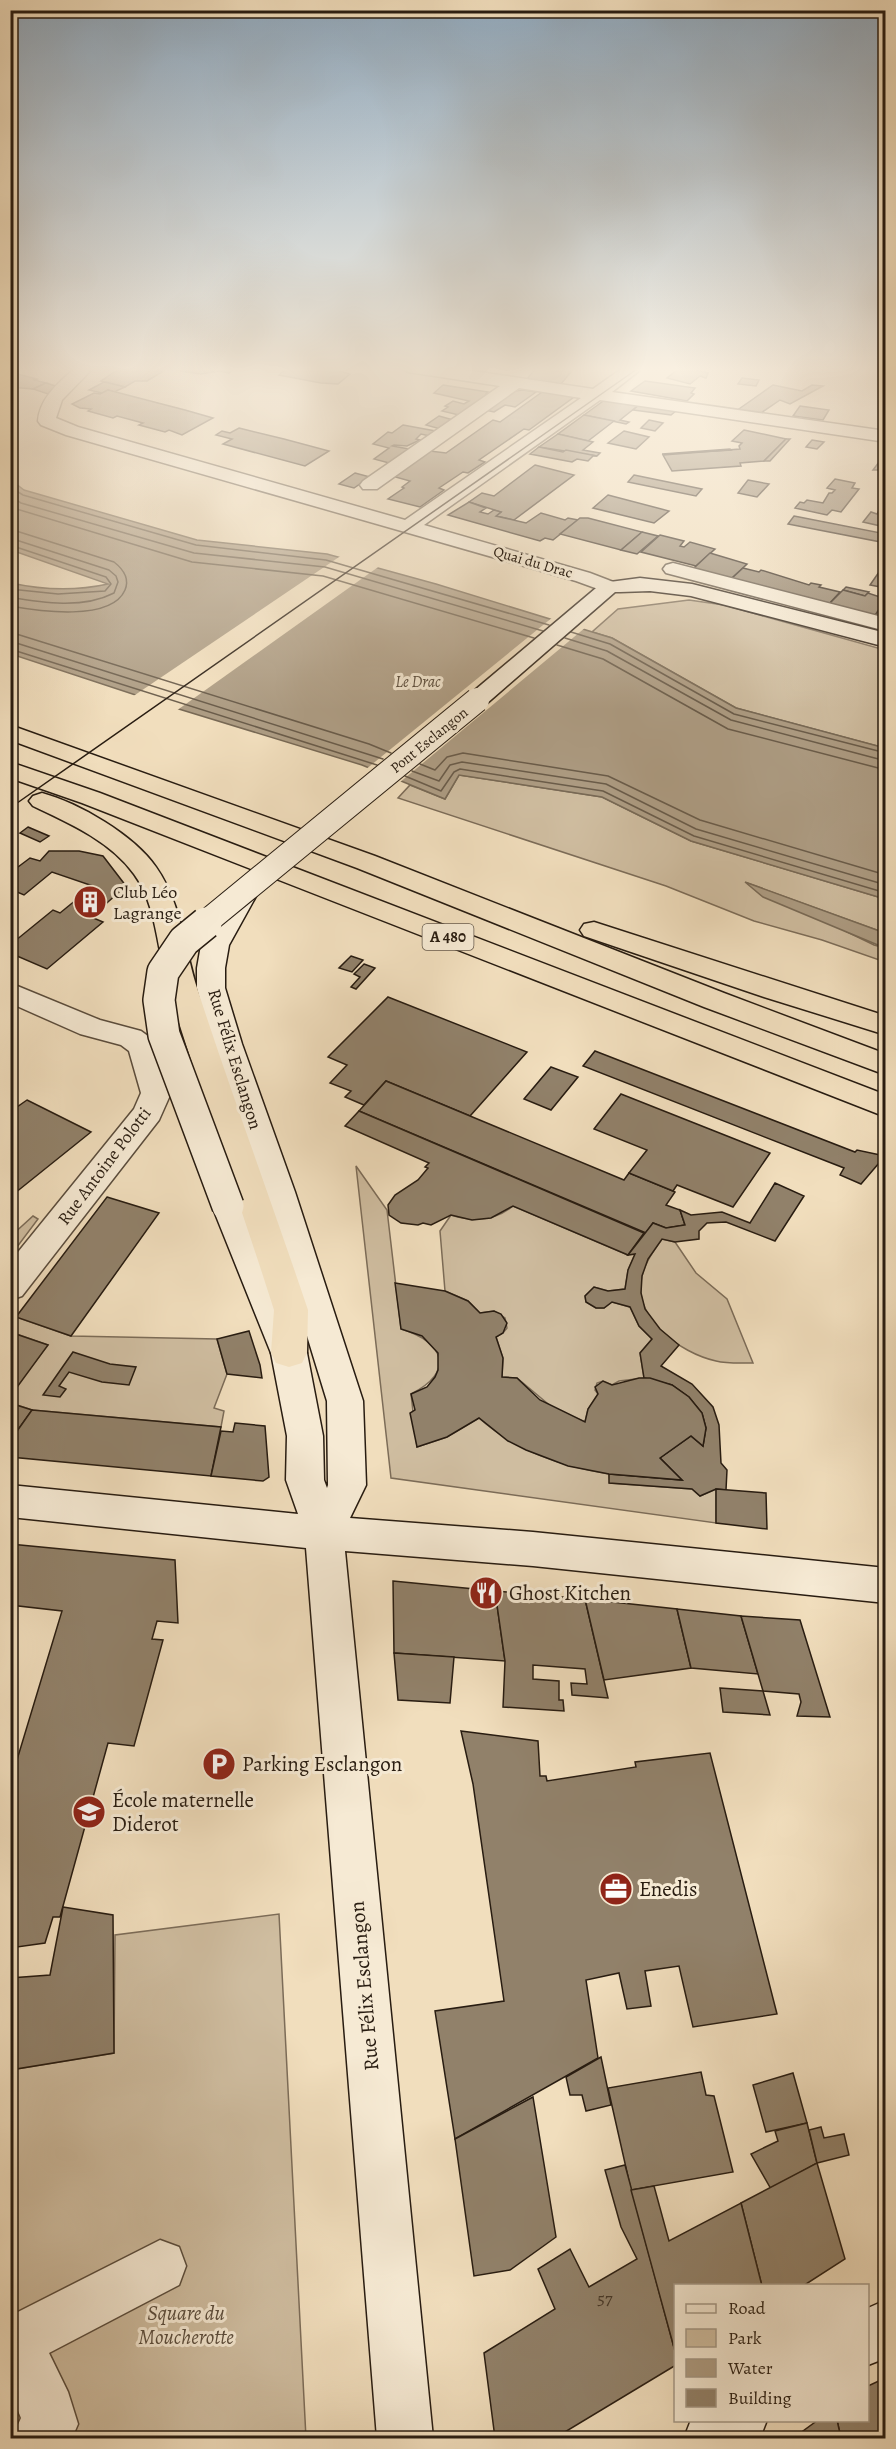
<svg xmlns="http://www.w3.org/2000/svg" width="896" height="2449" font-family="Alegreya,serif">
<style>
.green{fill:#cfbda0;stroke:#7c6c58;stroke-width:1.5}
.water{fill:#ad9c83;stroke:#786955;stroke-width:1.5}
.pier{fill:#f1debd}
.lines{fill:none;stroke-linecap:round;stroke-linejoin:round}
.shore{stroke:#6a5c4a;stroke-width:1.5}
.building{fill:#91816a;stroke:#281c11;stroke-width:1.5}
.street-casing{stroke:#5a4c3c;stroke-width:3}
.secondary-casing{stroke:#281c11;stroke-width:3}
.highway-casing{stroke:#281c11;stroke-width:3}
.street{fill:#f6ead4;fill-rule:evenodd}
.secondary{fill:#f6ead4;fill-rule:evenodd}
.highway{fill:#f1debd;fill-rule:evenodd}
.tram{stroke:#281c11;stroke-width:1.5}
.secondary-bridge-far1-casing{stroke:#281c11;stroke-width:26;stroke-linecap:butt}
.secondary-bridge-casing{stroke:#281c11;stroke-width:34;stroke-linecap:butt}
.secondary-bridge-far1{stroke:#f6ead4;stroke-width:24}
.secondary-bridge{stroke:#f6ead4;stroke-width:31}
.labels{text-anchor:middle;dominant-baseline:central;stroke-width:6;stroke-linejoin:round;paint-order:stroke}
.far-street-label{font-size:15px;fill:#281c11;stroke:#f6ead4}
.far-water-label{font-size:16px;font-style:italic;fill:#5d4f3f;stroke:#f6ead4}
.shield{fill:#f6ead4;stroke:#665a4c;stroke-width:1.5}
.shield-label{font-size:16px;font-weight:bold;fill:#281c11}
.poi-label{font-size:18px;fill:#281c11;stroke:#f6ead4;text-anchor:start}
.street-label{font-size:18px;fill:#281c11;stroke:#f6ead4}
.near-number-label{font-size:18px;fill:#423527}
.near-poi-label{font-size:21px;fill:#281c11;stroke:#f6ead4;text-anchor:start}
.near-street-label{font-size:21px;fill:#281c11;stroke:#f6ead4}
.near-park-label{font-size:21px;font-style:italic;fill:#5a4c3c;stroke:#f6ead4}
</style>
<rect width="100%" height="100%" fill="#f1debd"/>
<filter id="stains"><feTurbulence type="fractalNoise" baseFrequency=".00333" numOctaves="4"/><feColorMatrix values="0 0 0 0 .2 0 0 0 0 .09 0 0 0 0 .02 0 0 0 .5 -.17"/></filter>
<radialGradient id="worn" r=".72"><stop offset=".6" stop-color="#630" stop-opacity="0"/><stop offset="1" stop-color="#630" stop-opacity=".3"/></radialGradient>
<!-- green -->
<g class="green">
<polygon points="689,600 724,605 885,650 885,748 736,708 612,638 592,632 618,609"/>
<polygon points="459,775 602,797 691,841 885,899 885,933 747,883 874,945 885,948 885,962 822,940 754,921 666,886 398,798 410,785 445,799"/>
<path d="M356 1166 387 1210 401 1329C445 1342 455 1372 411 1394L417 1447 447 1437 479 1418C516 1451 560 1466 609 1474L610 1483 692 1489 700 1496 716 1489V1523L391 1478Z"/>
<path d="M513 1206 628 1255 635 1254 628 1270 625 1289 608 1291 594 1287 585 1296 586 1302 596 1308H604L612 1302 630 1307 639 1326 652 1339 640 1353 644 1378 619 1381 612 1385 603 1381 597 1383 595 1390 598 1394 588 1409 585 1422 553 1408 517 1378 502 1377 503 1358 496 1337 503 1333 507 1328 505 1318 494 1311 480 1313 468 1301 445 1291 440 1231 451 1215C473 1222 494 1222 513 1206Z"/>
<polygon points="33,1216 38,1219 11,1255 11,1236"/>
<path d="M662 1239 675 1242 696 1273 727 1299 753 1363C741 1363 728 1364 716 1361 680 1353 632 1318 642 1276 645 1262 654 1251 662 1239Z"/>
<polygon points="16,1317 71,1336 217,1339 227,1374 214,1408 224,1411 221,1427 32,1410 11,1403 11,1393 48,1345 11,1332 11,1325"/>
<polygon points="279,1914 306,2438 11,2438 10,2070 114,2053 115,1935"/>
</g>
<!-- water -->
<g class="water">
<path d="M11 480 24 490 197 540 327 554 436 584 612 638 736 708 885 748V899L691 841 602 797 459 775 445 799 362 765 169 706 11 654V583C43 590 76 591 108 584L11 550Z"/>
<polygon points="745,882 885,933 885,948 763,897"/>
</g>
<!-- pier -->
<g class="pier">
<polygon points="342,555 381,565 176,711 132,697"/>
<polygon points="553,617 586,627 399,783 365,770"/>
</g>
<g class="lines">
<!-- shore -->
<g class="shore">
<polyline points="10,487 23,495 196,545 326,560 549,625"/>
<polyline points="10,496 21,503 194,553 325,567 543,631"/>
<polyline points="10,507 192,562 323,576 534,638"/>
<path d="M10 529 114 562C123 569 130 578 125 590 111 622 38 611 10 606"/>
<path d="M10 538 109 570 116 576 118 582 114 593C83 609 43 603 10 597"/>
<polyline points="10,545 106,577 111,584 105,591 58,594 10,589"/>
<polyline points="10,632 369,744 391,753"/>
<polyline points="571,632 610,644 734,714 886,753"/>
<polyline points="565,638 607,651 731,720 886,761"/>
<polyline points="10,641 383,759"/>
<polyline points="557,645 603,659 728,729 886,770"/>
<polyline points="10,649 377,765"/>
<polyline points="420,764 435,770 447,757 463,753 608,776 700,820 886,875"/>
<polyline points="412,771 439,781 450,765 462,762 606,784 696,829 886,885"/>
<polyline points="405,776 441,791 454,772 460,769 603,791 694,836 886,893"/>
</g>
</g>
<!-- building -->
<g class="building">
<polygon points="122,367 163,367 160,369 165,370 147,381 135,381 125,387 101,381"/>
<polygon points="178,367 237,367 229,373 219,371 201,374 181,371 176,369"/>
<polygon points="288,367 325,367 350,374 338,384 321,383 279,375"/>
<polygon points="537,367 575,367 561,384 527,379"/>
<polygon points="681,367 685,367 708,373 706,378 700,376 690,384 667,378"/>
<polygon points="10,372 37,379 34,380 46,383 33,389 10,387"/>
<polygon points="742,378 759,380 756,386 738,384"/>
<polygon points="645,381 695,388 691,393 694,394 687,401 631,391"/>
<polygon points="104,382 125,387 114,392 108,390 102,393 89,390"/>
<polygon points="46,383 56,386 48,394 33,389"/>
<polygon points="443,385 488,392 486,394 492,395 463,416 442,411 448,407 445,406 453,401 464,404 469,401 434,393"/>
<polygon points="773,385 802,391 812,385 823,386 790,404 780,400 758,415 736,411"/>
<polygon points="108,390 185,410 213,418 182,435 169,430 165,432 139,425 143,423 117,416 113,418 88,411 91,409 80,408 72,404 94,393 100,394"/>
<polygon points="523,390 536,392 515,407 505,405 494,412 485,410 515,391"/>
<polygon points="545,390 574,397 529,430 524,429 479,460 485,462 468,473 463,472 439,488 444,490 420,507 388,499 401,490 404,488 402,487 410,481 392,476 430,451 446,453 493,420 500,422"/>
<polygon points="606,399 640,404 620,420 629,422 626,424 584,415"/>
<polygon points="640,404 677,410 671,415 633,410"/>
<polygon points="800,406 829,410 823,420 793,416"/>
<polygon points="584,415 614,421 588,441 558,434"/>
<polygon points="439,416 457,421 444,430 426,425"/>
<polygon points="649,420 663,423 655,431 641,428"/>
<polygon points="403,425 441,432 434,437 421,434 416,439 420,440 407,446 394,445 392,446 409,449 389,463 374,459 389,448 373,444 388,432 392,433"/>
<polygon points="239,428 284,439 329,451 305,466 223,444 232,439 216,435 222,431 230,433"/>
<polygon points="744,430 786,439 764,461 740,463 741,466 672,471 663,455 740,449 739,446 742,443 732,441"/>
<polygon points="624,431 649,437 636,449 608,443"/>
<polygon points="558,434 593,442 583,450 600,453 597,456 539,447"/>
<polygon points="786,439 790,439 770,461 764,461"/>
<polygon points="812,440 824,442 817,449 806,447"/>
<polygon points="539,447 563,452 566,450 597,456 593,456 588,461 577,459 572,462 530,454"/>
<polygon points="886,448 886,470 873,470 885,454 881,454"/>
<polygon points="730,449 731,450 662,454"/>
<polygon points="535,465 574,475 514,520 496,516 501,512 469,502 482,493 494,496"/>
<polygon points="355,473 370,477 354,488 339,484"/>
<polygon points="634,475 702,489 696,496 628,482"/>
<polygon points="835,479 855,483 852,488 859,489 841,512 832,510 827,515 795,508 800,502 804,503 807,500 823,503 829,493 832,493 835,490 827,488"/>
<polygon points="748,480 769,484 757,497 738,493"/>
<polygon points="608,495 669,511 654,523 593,508"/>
<polygon points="469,502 486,508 480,512 488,514 494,510 501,512 496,516 526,523 541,513 565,520 568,518 578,520 553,540 545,538 540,541 448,515"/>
<polygon points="880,509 886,510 885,527 863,522 871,512 877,514"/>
<polygon points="794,516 886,534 886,543 788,524"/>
<polygon points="580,518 588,518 642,532 621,550 560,534"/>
<polygon points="642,532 658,536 637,554 621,550"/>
<polygon points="660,535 684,541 680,546 684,547 690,542 715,549 696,566 641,552"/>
<polygon points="710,553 747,564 731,579 694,568"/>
<polygon points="886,562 886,588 870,585"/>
<polygon points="743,568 759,572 761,570 809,585 811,583 821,585 819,587 840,592 828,605 731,579"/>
<polygon points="846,587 869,592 865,596 843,590"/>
<polygon points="843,590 865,596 868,593 886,599 874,617 828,605"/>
<polygon points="886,599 886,620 874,617"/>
<polygon points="28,827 49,836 40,842 20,833"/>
<polygon points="49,851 79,851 103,856 126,886 91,917 103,922 47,969 10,953 10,945 53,910 60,913 93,886 52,872 24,895 10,889 10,873 30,858 40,861"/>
<polygon points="351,956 363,960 352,972 339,968"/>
<polygon points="364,964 375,968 356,989 351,987 360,977 354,974"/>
<polygon points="388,997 527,1052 470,1116 386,1081 364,1105 345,1097 351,1091 330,1083 347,1065 328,1057"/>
<polygon points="595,1051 855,1152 857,1150 885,1156 861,1184 840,1175 844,1168 583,1066"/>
<polygon points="551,1067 578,1077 551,1110 524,1099"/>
<polygon points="386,1081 624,1180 629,1173 673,1191 675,1192 666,1205 680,1210 685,1225 666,1228 653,1223 646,1233 359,1111"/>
<polygon points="621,1094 770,1153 733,1207 677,1185 673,1191 629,1173 647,1150 594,1129"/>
<polygon points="27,1100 91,1132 10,1197 10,1106 14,1109"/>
<polygon points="359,1111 644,1233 628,1255 513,1206 491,1218 472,1220 451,1215 431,1225 423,1223 418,1225 401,1223 389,1215 388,1205 395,1195 418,1180 428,1168 425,1167 429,1163 345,1126"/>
<polygon points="775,1183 804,1196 775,1241 726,1222 707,1223 699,1231 699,1239 675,1242 662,1239 648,1259 642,1276 641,1293 645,1309 660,1329 679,1345 661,1366 692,1384 713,1407 719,1425 721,1463 727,1470 726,1490 716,1489 700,1496 692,1489 609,1483 609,1474 682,1480 660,1458 691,1436 703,1446 706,1428 702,1413 689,1397 672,1385 644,1378 640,1353 652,1339 639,1326 630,1307 612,1302 604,1308 596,1308 586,1302 585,1296 594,1287 608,1291 625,1289 628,1270 635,1254 628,1255 653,1223 666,1228 685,1225 680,1210 691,1215 722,1212 750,1223"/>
<polygon points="107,1197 159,1213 71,1336 16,1317"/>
<polygon points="395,1283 445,1291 468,1301 480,1313 494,1311 501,1314 507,1323 503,1333 496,1337 503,1358 502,1377 517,1378 540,1400 585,1422 588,1409 598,1394 595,1387 603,1381 612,1385 639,1378 650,1378 672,1385 689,1397 702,1413 706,1428 703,1446 691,1436 660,1458 682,1480 609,1474 568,1466 526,1450 508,1441 479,1418 447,1437 417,1447 410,1413 415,1410 411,1394 427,1387 435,1377 438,1370 438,1353 422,1336 401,1329"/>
<polygon points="249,1331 260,1365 262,1378 227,1374 217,1339"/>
<polygon points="10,1332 48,1345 12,1394 10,1393"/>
<polygon points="73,1352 110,1364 136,1367 129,1385 102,1382 69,1372 59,1386 66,1389 60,1397 43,1395"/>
<polygon points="10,1403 32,1410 10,1441"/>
<polygon points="32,1410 221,1427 211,1476 10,1457 10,1441"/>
<polygon points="235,1423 265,1426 269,1477 263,1481 211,1476 221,1431 233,1432"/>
<polygon points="716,1489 766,1493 767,1529 716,1523"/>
<polygon points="10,1544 175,1560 178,1623 157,1621 152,1639 163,1640 134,1746 108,1743 60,1917 53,1917 45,1943 10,1948 10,1783 62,1611 10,1605"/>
<polygon points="393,1581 495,1591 505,1661 394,1653"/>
<polygon points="495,1591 585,1599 608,1698 572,1695 571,1683 587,1684 585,1669 533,1665 533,1679 559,1681 559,1700 563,1700 564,1711 503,1707 505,1661"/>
<polygon points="585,1599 677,1609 691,1668 604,1680"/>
<polygon points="677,1609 741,1616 758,1674 691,1668"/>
<polygon points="741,1616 800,1620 830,1717 797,1716 801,1702 799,1694 763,1691"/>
<polygon points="394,1653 454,1657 450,1703 398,1700"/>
<polygon points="720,1688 763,1691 770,1715 723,1712"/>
<polygon points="461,1731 538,1741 540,1776 546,1776 547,1781 636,1767 635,1762 710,1753 777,2014 693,2027 679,1966 645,1971 651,2006 627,2009 619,1973 586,1980 598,2058 455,2139 435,2011 504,2001 473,1784"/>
<polygon points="63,1907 113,1915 114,2053 10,2070 10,1978 50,1975"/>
<polygon points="601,2057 611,2105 586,2111 582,2095 570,2095 566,2077"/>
<polygon points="701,2072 706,2095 714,2096 733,2172 631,2190 608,2088"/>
<polygon points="793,2073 807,2123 766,2132 753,2085"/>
<polygon points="533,2097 556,2237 510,2270 474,2276 455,2139"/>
<polygon points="807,2123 817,2163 771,2189 751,2154 778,2141 775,2131"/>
<polygon points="821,2127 824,2138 844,2134 849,2155 817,2163 809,2130"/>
<polygon points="817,2163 845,2259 803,2286 762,2286 741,2203"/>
<polygon points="625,2165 676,2355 676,2365 555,2438 495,2438 484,2353 555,2309 538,2269 570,2249 589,2287 637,2259 621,2227 605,2170"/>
<polygon points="654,2186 669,2241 741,2203 762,2286 676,2286 676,2355 631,2190"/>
<polygon points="886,2374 886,2438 841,2438 837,2420 868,2420 868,2386 881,2380 879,2377"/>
<polygon points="818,2420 837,2420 841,2438 789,2438 796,2436"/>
</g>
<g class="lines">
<defs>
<g id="street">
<path d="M76 367H94L62 400 56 418 78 427 405 520 581 398 519 388 377 489H363L360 485 363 481 500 386 408 372 400 367H446L593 389 624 367H644L612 392 886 431V442L600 400 424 525 590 573 616 583 620 587 616 591 609 593 576 581 66 435 41 425 38 421C40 397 59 383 76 367Z"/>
<polygon points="673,563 886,618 886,631 666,573 663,569 666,565"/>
<polygon points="10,983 100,1020 141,1031 152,1039 157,1046 171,1093 159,1120 22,1296 10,1300 10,1262 134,1109 141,1093 129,1051 121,1045 80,1034 10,1003"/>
<polygon points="160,2240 179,2247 186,2266 179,2285 49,2353 68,2392 78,2424 72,2438 12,2438 21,2418 10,2391 10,2316"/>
</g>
<g id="secondary">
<polygon points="640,578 692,584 886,633 886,647 691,596 650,591 620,592 615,592 485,705 477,707 469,705 465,700 469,695 602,583"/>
<polygon points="247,881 256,883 260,889 229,945 225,968 225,988 242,1044 295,1192 363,1401 366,1485 350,1518 533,1532 886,1568 886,1603 533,1566 345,1551 433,2438 377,2438 306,1548 10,1517 10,1485 298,1514 286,1480 287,1436 271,1353 212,1206 216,1198 228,1194 240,1198 244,1206 307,1353 323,1436 324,1480 327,1488 328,1485 327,1401 263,1192 212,1044 197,988 197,968 201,945 238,883"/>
<polygon points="886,2300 886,2358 868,2365 868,2308"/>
<polygon points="691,2420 767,2420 760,2438 684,2438"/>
</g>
<g id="highway">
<polygon points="10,725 375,856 724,993 886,1054 886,1075 704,1007 357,868 10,740"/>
<polygon points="10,762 100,793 886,1095 886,1117 82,803 10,778"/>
<path d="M42 793C79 803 134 835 156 867 182 904 184 949 198 991 233 1098 272 1203 308 1310L307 1353 302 1363 289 1367 276 1363 271 1353 274 1310C240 1203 202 1098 169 991 157 953 158 907 134 874 110 841 69 823 33 806L29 801 33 796Z"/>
<polygon points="594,922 886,1016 886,1035 764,997 584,936 580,930 584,924"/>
</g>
</defs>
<!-- street casing -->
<use href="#street" class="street-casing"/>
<!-- secondary casing -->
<use href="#secondary" class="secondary-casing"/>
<!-- highway casing -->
<use href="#highway" class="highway-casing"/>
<!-- street -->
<use href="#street" class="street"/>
<!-- secondary -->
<use href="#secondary" class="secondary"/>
<!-- highway -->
<use href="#highway" class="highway"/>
<!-- tram -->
<polyline class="tram" points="10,808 640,367"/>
<defs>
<polyline id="secondary-bridge-far1" points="204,924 477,700"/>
<polyline id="secondary-bridge" points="206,923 184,941 163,972 159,1000 164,1035 228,1206"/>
</defs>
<!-- secondary-bridge-far1 casing -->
<use href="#secondary-bridge-far1" class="secondary-bridge-far1-casing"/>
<!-- secondary-bridge casing -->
<use href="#secondary-bridge" class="secondary-bridge-casing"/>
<!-- secondary-bridge-far1 -->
<use href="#secondary-bridge-far1" class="secondary-bridge-far1"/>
<!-- secondary-bridge -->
<use href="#secondary-bridge" class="secondary-bridge"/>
</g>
<!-- sky -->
<linearGradient id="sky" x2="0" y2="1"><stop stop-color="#90aac0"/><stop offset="0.52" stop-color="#f9f0e1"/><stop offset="1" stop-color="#f9f0e1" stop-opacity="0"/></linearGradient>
<rect width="896" height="710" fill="url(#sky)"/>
<!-- icons -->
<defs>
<symbol id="building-disc" viewBox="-11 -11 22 22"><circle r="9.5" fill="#8f2418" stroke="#f6ead4"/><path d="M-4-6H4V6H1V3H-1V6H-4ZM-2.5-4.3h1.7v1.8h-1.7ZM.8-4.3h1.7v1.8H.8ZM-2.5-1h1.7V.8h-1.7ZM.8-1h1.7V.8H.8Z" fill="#fff"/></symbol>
<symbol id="restaurant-disc" viewBox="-11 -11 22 22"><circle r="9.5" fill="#8f2418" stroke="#f6ead4"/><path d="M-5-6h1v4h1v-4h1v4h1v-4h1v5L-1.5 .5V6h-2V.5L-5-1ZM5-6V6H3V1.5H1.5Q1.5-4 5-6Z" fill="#fff"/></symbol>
<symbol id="parking-disc" viewBox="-11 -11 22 22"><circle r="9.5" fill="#8f2418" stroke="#f6ead4"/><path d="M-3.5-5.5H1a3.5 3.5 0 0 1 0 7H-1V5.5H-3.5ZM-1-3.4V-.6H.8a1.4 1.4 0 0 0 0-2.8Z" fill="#fff"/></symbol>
<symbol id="school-disc" viewBox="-11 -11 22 22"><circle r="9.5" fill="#8f2418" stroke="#f6ead4"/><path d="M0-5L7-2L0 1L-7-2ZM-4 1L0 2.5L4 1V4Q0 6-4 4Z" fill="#fff"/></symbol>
<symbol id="office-disc" viewBox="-11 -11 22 22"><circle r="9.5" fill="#8f2418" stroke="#f6ead4"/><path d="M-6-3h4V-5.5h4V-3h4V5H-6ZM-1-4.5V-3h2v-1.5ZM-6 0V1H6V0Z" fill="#fff"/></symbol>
</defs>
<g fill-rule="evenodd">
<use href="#building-disc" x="71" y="883" width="38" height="38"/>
<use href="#restaurant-disc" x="467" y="1574" width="38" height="38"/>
<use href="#parking-disc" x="200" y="1745" width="38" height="38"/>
<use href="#school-disc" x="70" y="1793" width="38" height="38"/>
<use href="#office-disc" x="597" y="1870" width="38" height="38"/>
</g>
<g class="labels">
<!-- far-street labels -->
<g class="far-street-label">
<text transform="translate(533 562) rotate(16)">Quai du Drac</text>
<text transform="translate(429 740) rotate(-39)">Pont Esclangon</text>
</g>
<!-- far-water labels -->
<g class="far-water-label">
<text x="418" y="682">Le Drac</text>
</g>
<!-- shield labels -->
<rect class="shield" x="422.5" y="924" width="51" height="26" rx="4.5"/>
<g class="shield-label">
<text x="448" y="937">A 480</text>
</g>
<!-- poi labels -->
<g class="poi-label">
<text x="113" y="892">Club Léo<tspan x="113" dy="21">Lagrange</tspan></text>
</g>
<!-- street labels -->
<g class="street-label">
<text transform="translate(235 1059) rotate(73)">Rue Félix Esclangon</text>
<text transform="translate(104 1166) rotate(-53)">Rue Antoine Polotti</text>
</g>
<!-- near-number labels -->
<g class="near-number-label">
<text x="605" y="2298">57</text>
</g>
<!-- near-poi labels -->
<g class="near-poi-label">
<text x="509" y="1593">Ghost Kitchen</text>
<text x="242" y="1764">Parking Esclangon</text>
<text x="112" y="1800">École maternelle<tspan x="112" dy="24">Diderot</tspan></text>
<text x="639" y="1889">Enedis</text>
</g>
<!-- near-street labels -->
<g class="near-street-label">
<text transform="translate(364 1986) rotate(-95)">Rue Félix Esclangon</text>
</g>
<!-- near-park labels -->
<g class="near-park-label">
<text x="186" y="2313">Square du<tspan x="186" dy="24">Moucherotte</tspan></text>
</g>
</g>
<!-- margin -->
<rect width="896" height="2449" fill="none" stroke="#f1debd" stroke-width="36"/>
<rect x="12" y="12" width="872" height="2425" fill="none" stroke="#281c11" stroke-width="3"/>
<rect x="18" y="18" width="860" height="2413" fill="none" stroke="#281c11" stroke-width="1.5"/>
<!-- legend -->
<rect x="674" y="2284" width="195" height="138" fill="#f6ead4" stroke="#a49886" stroke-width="1.5"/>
<rect x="686" y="2304" width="30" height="9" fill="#f6ead4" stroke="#a49886" stroke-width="1.5"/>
<text x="728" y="2314" font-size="18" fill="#281c11">Road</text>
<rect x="686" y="2329" width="30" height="18" fill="#cfbda0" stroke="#a49886" stroke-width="1.5"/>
<text x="728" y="2344" font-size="18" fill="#281c11">Park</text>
<rect x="686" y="2359" width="30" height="18" fill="#ad9c83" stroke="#a49886" stroke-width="1.5"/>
<text x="728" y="2374" font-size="18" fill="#281c11">Water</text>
<rect x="686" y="2389" width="30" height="18" fill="#91816a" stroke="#a49886" stroke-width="1.5"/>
<text x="728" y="2404" font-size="18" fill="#281c11">Building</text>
<rect width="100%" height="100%" filter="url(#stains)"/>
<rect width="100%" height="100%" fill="url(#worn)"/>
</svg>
